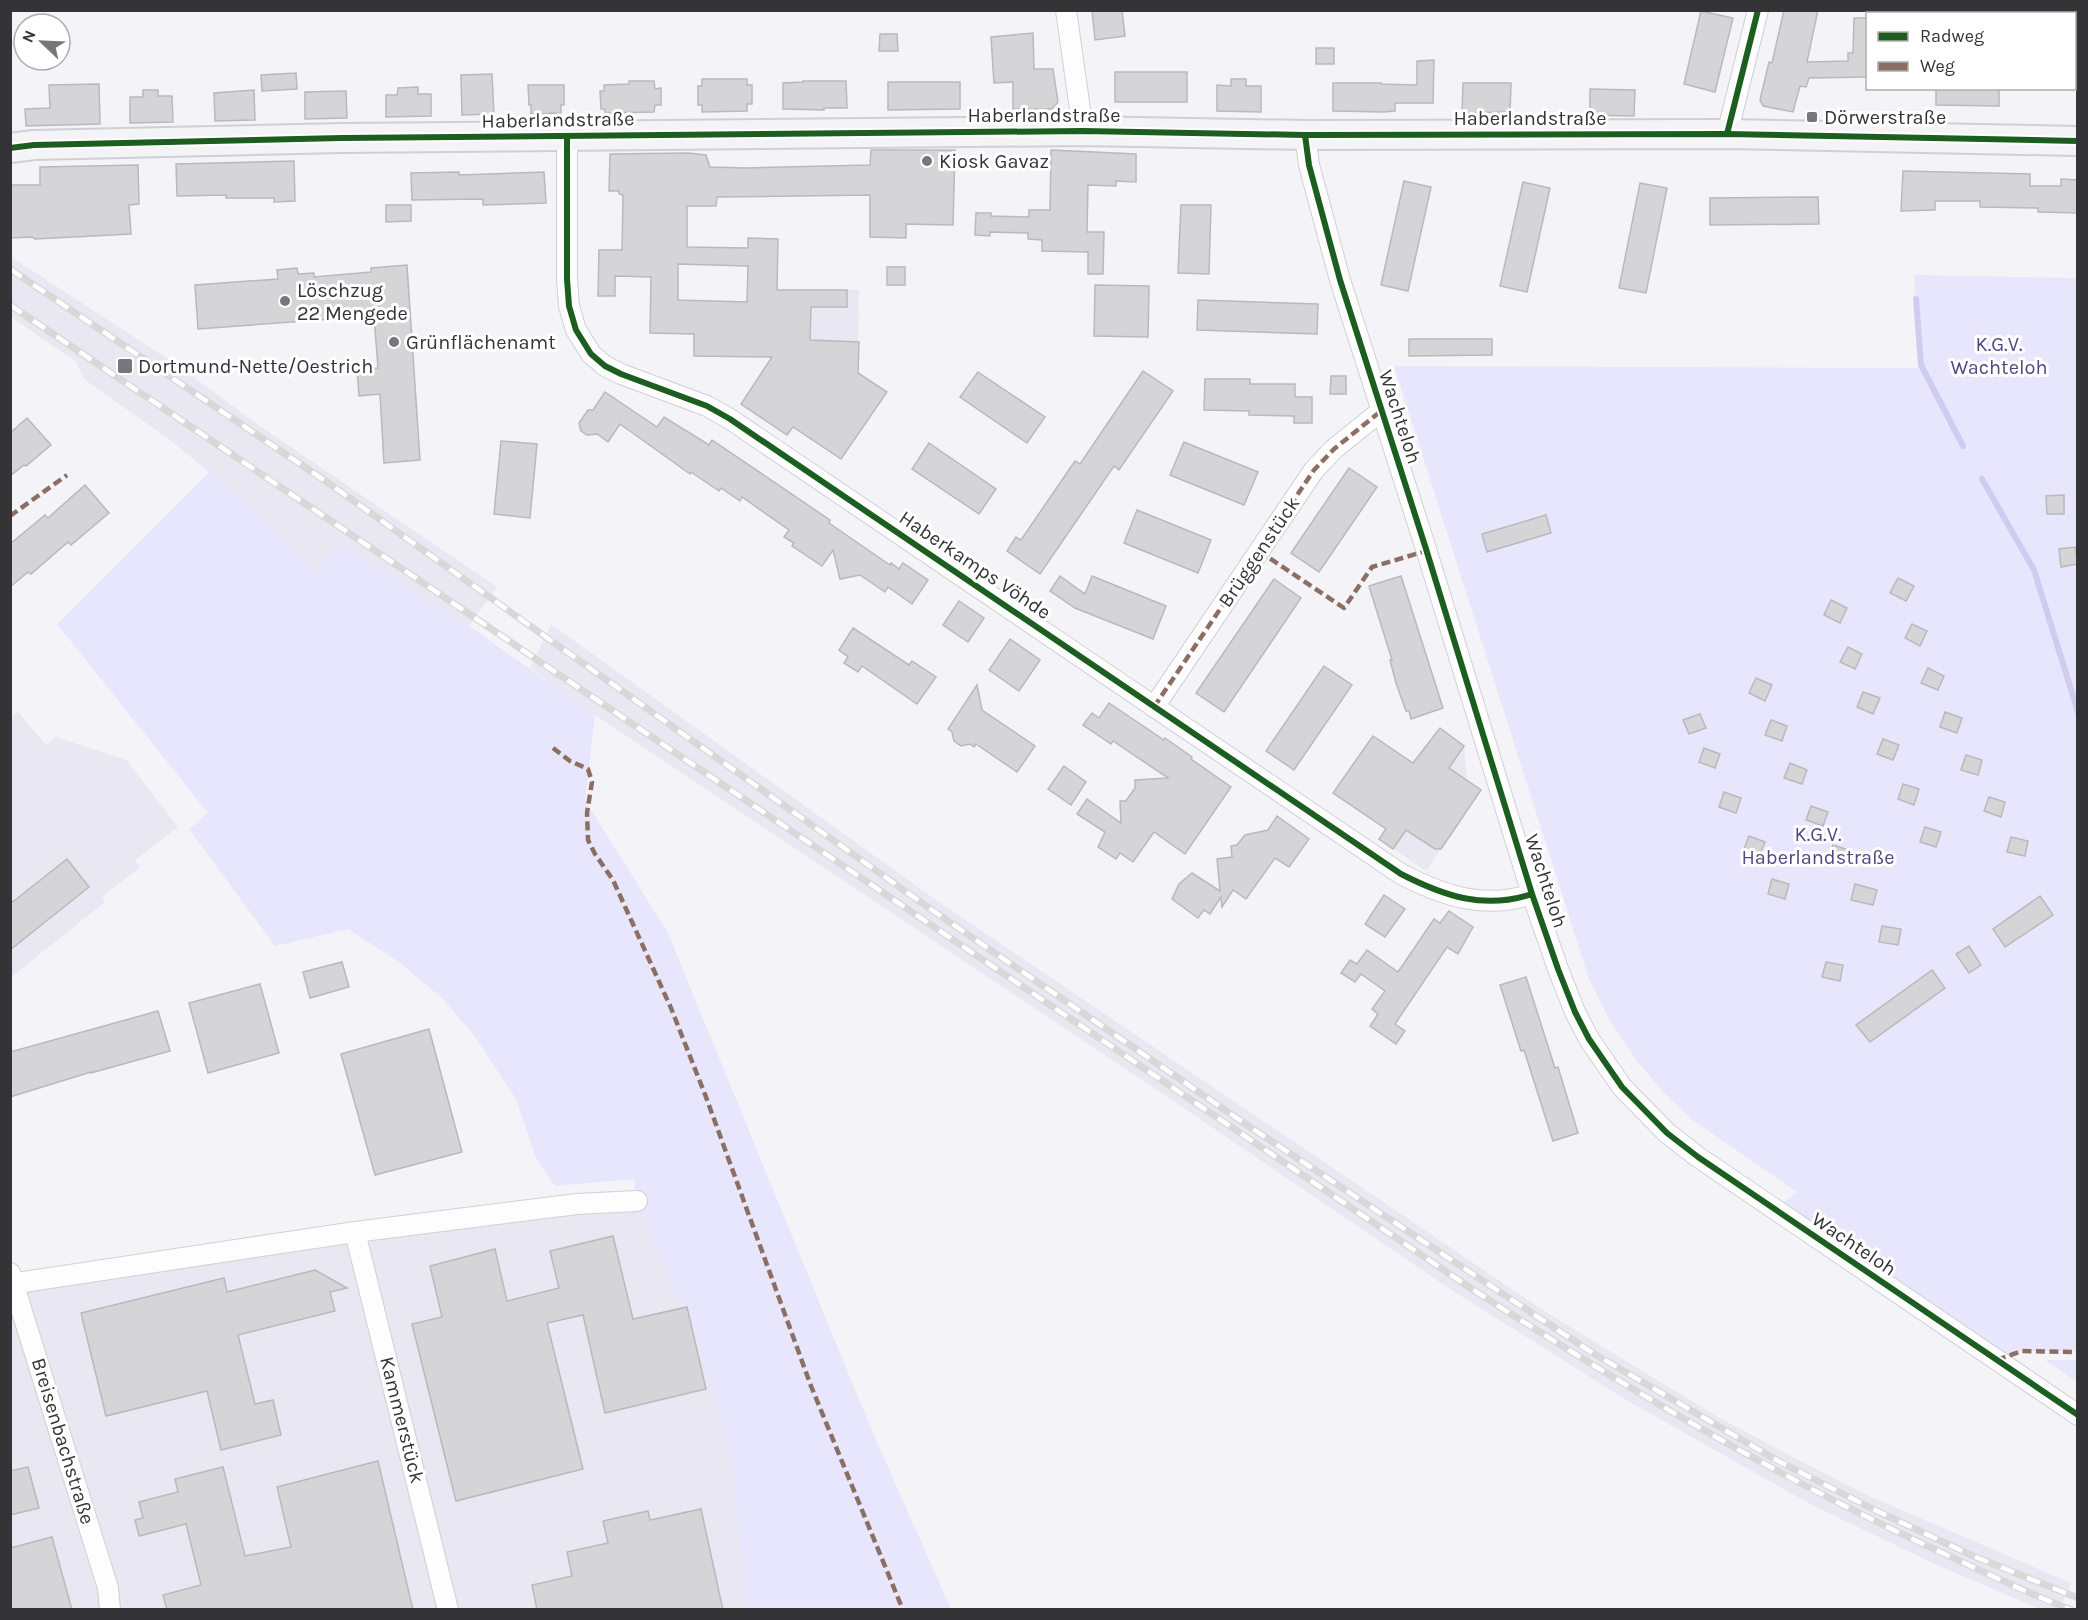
<svg xmlns="http://www.w3.org/2000/svg" width="2088" height="1620" font-family="Karla,sans-serif">
<style>
.built{fill:#e8e7f2}
.green{fill:#e7e6fc}
.lines{fill:none;stroke-linecap:round;stroke-linejoin:round}
.stream{stroke:#cfcdef;stroke-width:6}
.building{fill:#d5d5d8;stroke:#b9b9bd;stroke-width:1.5;fill-rule:evenodd}
.street-casing{stroke:#d0d0d4;stroke-width:22}
.secondary-casing{stroke:#d0d0d4;stroke-width:32}
.street{stroke:#fdfdfe;stroke-width:20}
.secondary{stroke:#f4f4f7;stroke-width:28}
.rail-casing{stroke:#d8d8d9;stroke-width:7}
.rail{stroke:#fff;stroke-width:4.5;stroke-dasharray:14;stroke-linecap:butt}
.quiet{stroke:#8d6e63;stroke-width:4.5;stroke-dasharray:9 4.5;stroke-linecap:butt}
.cycleway-casing{stroke:#fff;stroke-width:10}
.cycleway{stroke:#1b5e20;stroke-width:6}
.poi-dot{fill:#77777b;stroke:#fff;stroke-width:2}
.labels{text-anchor:middle;dominant-baseline:central;stroke-width:6;stroke-linejoin:round;paint-order:stroke}
.street-label{font-size:20px;fill:#343437;stroke:#fff}
.poi-label{font-size:20px;fill:#343437;stroke:#fff;text-anchor:start}
.park-label{font-size:20px;fill:#504883;stroke:#fff}
</style>
<rect width="100%" height="100%" fill="#f4f4f8"/>
<!-- built -->
<g class="built">
<polygon points="10,256 177,365 257,424 497,587 469,626 340,543 328,558 375,605 422,659 463,717 508,791 544,859 583,951 671,1183 747,1371 777,1458 791,1531 801,1609 782,1609 780,1543 762,1474 611,1071 522,863 477,778 436,714 397,660 353,607 318,571 258,513 169,439 85,380 76,362 11,317"/>
<polygon points="795,290 859,290 858,358 793,358"/>
<polygon points="551,624 936,900 1546,1312 1716,1416 1785,1453 1871,1497 2071,1583 2060,1609 2040,1609 1937,1565 1812,1505 1628,1401 1450,1289 1157,1090 595,715 530,668"/>
<polygon points="18,712 46,745 56,737 126,760 178,827 135,860 140,867 102,897 105,902 11,977 10,718"/>
<polygon points="1450,736 1464,746 1467,781 1481,790 1426,871 1379,839"/>
<polygon points="637,1201 701,1354 732,1459 746,1609 11,1609 10,1284"/>
</g>
<!-- green -->
<g class="green">
<polygon points="1914,275 2077,278 2077,1351 2022,1351 1997,1360 1774,1210 1797,1192 1694,1121 1664,1093 1638,1062 1611,1023 1589,979 1394,366 1920,368"/>
<polygon points="209,472 258,513 317,571 340,543 469,626 595,715 585,800 668,933 872,1431 951,1609 746,1609 732,1459 701,1354 637,1201 634,1179 555,1186 536,1158 516,1099 475,1037 443,999 399,962 348,929 275,946 189,829 208,813 57,624"/>
<polygon points="2045,1360 2077,1360 2077,1382"/>
</g>
<g class="lines">
<!-- stream -->
<g class="stream">
<polyline points="1916,299 1921,365 1963,446"/>
<polyline points="1982,479 2034,570 2078,712"/>
</g>
</g>
<!-- building -->
<g class="building">
<polygon points="1092,10 1122,10 1125,36 1095,40"/>
<polygon points="1784,10 1818,10 1807,62 1848,61 1848,53 1853,53 1854,18 1868,18 1868,77 1809,78 1806,87 1800,86 1793,112 1763,106 1760,100 1769,62 1772,63"/>
<polygon points="1701,11 1733,18 1715,92 1684,84"/>
<polygon points="1033,33 1034,69 1053,69 1058,102 1052,109 1013,109 1013,82 994,83 991,37"/>
<polygon points="880,34 897,34 898,51 879,51"/>
<rect x="1316" y="48" width="18" height="16"/>
<polygon points="1434,60 1433,103 1395,103 1395,111 1384,112 1333,111 1333,83 1381,83 1381,84 1417,85 1417,61"/>
<rect x="1115" y="72" width="72" height="30"/>
<polygon points="296,73 297,89 262,91 261,75"/>
<polygon points="492,74 494,114 462,115 461,75"/>
<polygon points="702,79 747,79 747,85 752,85 752,104 747,104 747,111 702,112 702,105 698,105 698,86 702,86"/>
<polygon points="1231,79 1246,79 1246,86 1261,86 1261,112 1217,111 1217,85 1231,86"/>
<polygon points="629,81 654,81 655,89 661,88 661,105 655,105 654,112 605,113 605,109 601,109 600,91 604,91 604,85 629,84"/>
<polygon points="803,81 846,81 847,108 824,108 824,110 783,109 783,83 803,82"/>
<polygon points="888,82 960,82 960,109 888,110"/>
<polygon points="1463,83 1511,83 1510,112 1462,113"/>
<polygon points="99,84 100,124 26,126 25,109 50,108 49,85"/>
<polygon points="528,85 564,85 564,105 561,105 561,113 531,114 531,105 529,105"/>
<polygon points="418,87 418,94 431,94 431,116 386,117 386,95 397,95 398,88"/>
<polygon points="1936,88 1999,88 1999,106 1936,105"/>
<polygon points="1590,89 1635,90 1634,116 1590,115"/>
<polygon points="143,90 158,90 158,96 172,96 173,122 130,123 130,97 143,97"/>
<polygon points="254,90 255,120 215,121 214,93"/>
<polygon points="346,91 347,118 305,119 305,92"/>
<path d="M871 150H955L953 225 906 224V238L870 237V195L717 197 716 206H687V247L748 248V238L778 239 777 290H847V307H811L810 340 859 342 858 373 887 392 841 459 793 427 787 435 741 404 772 357 694 356V334L650 333 651 277 615 276V296H598L599 250H622L623 195 619 194V191H609L610 154 688 153 706 155 710 167 746 168 870 165ZM678 264 748 266 747 302 678 300Z"/>
<polygon points="1051,150 1136,154 1136,182 1116,181 1116,186 1088,185 1087,232 1104,232 1103,274 1088,274 1088,252 1042,251 1042,240 1028,239 1028,233 990,232 990,236 975,235 976,213 991,213 991,216 1029,217 1029,210 1050,210"/>
<polygon points="294,161 295,201 274,202 274,198 226,198 226,195 177,196 176,164"/>
<polygon points="138,165 139,204 129,205 131,234 35,239 32,237 10,238 10,185 40,185 40,167"/>
<polygon points="1903,171 2030,174 2030,186 2061,186 2061,179 2078,180 2078,213 2038,212 2038,208 1980,207 1980,201 1935,201 1935,210 1901,211"/>
<polygon points="459,172 459,175 544,172 546,203 483,205 483,199 412,200 411,173"/>
<polygon points="1404,181 1431,187 1408,291 1381,285"/>
<polygon points="1523,182 1550,188 1527,292 1500,286"/>
<polygon points="1640,183 1667,188 1646,293 1619,288"/>
<polygon points="1818,197 1819,224 1710,225 1710,198"/>
<polygon points="386,205 411,205 411,221 386,222"/>
<polygon points="1181,205 1211,205 1209,274 1178,273"/>
<polygon points="407,265 420,460 384,463 380,394 359,396 357,369 378,368 374,316 198,329 195,285 278,279 277,270 297,268 298,274 314,273 314,277 371,272 371,268"/>
<rect x="887" y="267" width="18" height="18"/>
<polygon points="1095,285 1149,286 1148,337 1094,336"/>
<polygon points="1198,300 1318,304 1317,334 1197,330"/>
<polygon points="1409,339 1492,339 1492,355 1409,356"/>
<polygon points="1143,371 1173,391 1119,470 1114,466 1040,574 1007,551 1016,537 1021,540 1075,461 1080,464"/>
<polygon points="978,372 1045,417 1027,443 960,397"/>
<polygon points="1331,376 1346,376 1346,394 1330,394"/>
<polygon points="1205,379 1250,379 1250,384 1295,384 1295,397 1312,397 1312,423 1294,423 1294,416 1249,415 1249,411 1204,410"/>
<polygon points="605,392 657,427 664,417 709,445 712,440 830,520 829,523 890,565 891,563 899,569 903,563 928,580 912,604 888,587 885,592 860,575 840,579 833,550 822,566 792,546 794,543 784,537 789,530 742,497 740,501 721,488 719,491 691,472 690,474 620,424 608,442 597,434 587,435 581,431 579,423 588,410 593,410"/>
<polygon points="27,418 51,445 26,466 24,465 10,476 10,433"/>
<polygon points="501,441 537,444 530,518 494,514"/>
<polygon points="1184,442 1258,472 1244,505 1170,475"/>
<polygon points="929,443 996,489 979,514 912,469"/>
<polygon points="1349,468 1377,487 1319,572 1291,553"/>
<polygon points="85,485 109,513 71,545 68,542 31,574 28,572 10,587 10,544 45,515 48,518"/>
<polygon points="2064,495 2064,514 2047,514 2046,496"/>
<polygon points="1137,510 1211,540 1198,573 1124,543"/>
<polygon points="1546,515 1551,533 1487,552 1482,534"/>
<polygon points="2075,547 2078,564 2061,567 2059,549"/>
<polygon points="1060,576 1085,594 1092,576 1166,606 1153,639 1075,608 1050,591"/>
<polygon points="1401,576 1443,708 1411,719 1409,711 1406,711 1396,683 1390,660 1392,660 1369,586"/>
<polygon points="1898,578 1914,586 1906,601 1890,593"/>
<polygon points="1274,579 1301,598 1224,712 1196,693"/>
<polygon points="1831,600 1847,608 1840,623 1824,615"/>
<polygon points="959,601 984,618 968,642 943,625"/>
<polygon points="1912,624 1927,631 1920,646 1905,638"/>
<polygon points="853,628 909,665 912,661 936,677 917,704 862,666 858,672 844,663 848,657 839,650"/>
<polygon points="1010,639 1040,660 1019,691 989,670"/>
<polygon points="1848,647 1862,654 1855,669 1840,662"/>
<polygon points="1324,666 1352,685 1294,770 1266,751"/>
<polygon points="1928,668 1944,676 1938,690 1921,683"/>
<polygon points="1756,678 1772,685 1765,701 1749,693"/>
<polygon points="977,685 982,710 1035,746 1017,772 976,744 974,747 970,744 961,746 954,741 952,732 948,729"/>
<polygon points="1863,692 1880,698 1873,714 1857,707"/>
<polygon points="1109,703 1164,740 1165,738 1192,757 1191,759 1231,787 1185,854 1154,832 1133,862 1120,853 1116,859 1098,847 1105,832 1077,814 1087,799 1121,823 1120,801 1126,801 1135,788 1135,780 1168,778 1113,741 1111,744 1083,725 1092,713 1099,718"/>
<polygon points="1945,712 1962,718 1957,733 1940,727"/>
<polygon points="1700,714 1706,728 1689,734 1683,720"/>
<polygon points="1771,720 1787,726 1782,741 1765,735"/>
<polygon points="1440,728 1464,746 1449,768 1481,790 1441,849 1435,849 1406,830 1393,849 1379,839 1386,829 1333,793 1373,736 1413,763"/>
<polygon points="1883,739 1899,745 1893,760 1877,754"/>
<polygon points="1704,748 1720,754 1715,768 1699,762"/>
<polygon points="1966,755 1982,760 1978,775 1961,770"/>
<polygon points="1790,763 1807,770 1802,784 1784,778"/>
<polygon points="1064,766 1086,782 1071,805 1048,789"/>
<polygon points="1903,784 1919,789 1914,805 1898,799"/>
<polygon points="1724,792 1741,798 1736,813 1719,807"/>
<polygon points="1989,797 2005,802 2001,817 1984,811"/>
<polygon points="1811,806 1828,812 1823,826 1806,820"/>
<polygon points="1277,816 1309,839 1289,867 1275,858 1246,899 1233,890 1222,907 1221,897 1210,914 1204,910 1198,918 1172,899 1179,884 1192,873 1220,891 1217,859 1232,857 1231,846 1237,845 1245,835 1268,830"/>
<polygon points="1925,827 1941,832 1936,847 1920,842"/>
<polygon points="1749,836 1765,842 1759,857 1743,852"/>
<polygon points="2011,837 2028,841 2025,856 2007,852"/>
<polygon points="1833,845 1849,850 1845,864 1828,859"/>
<polygon points="67,859 89,887 10,950 10,904"/>
<polygon points="1772,879 1789,884 1785,899 1768,894"/>
<polygon points="1855,884 1877,890 1873,905 1851,900"/>
<polygon points="1384,895 1405,909 1385,937 1365,924"/>
<polygon points="2040,896 2053,915 2005,947 1993,929"/>
<polygon points="1449,911 1473,927 1458,954 1447,947 1395,1024 1405,1031 1396,1044 1370,1026 1378,1014 1372,1009 1385,991 1361,974 1355,982 1341,973 1350,960 1357,964 1367,950 1398,972 1434,919 1440,923"/>
<polygon points="1882,926 1901,929 1898,945 1879,942"/>
<polygon points="1969,946 1981,965 1969,973 1956,954"/>
<polygon points="342,962 349,987 310,998 303,972"/>
<polygon points="1826,962 1843,965 1840,981 1822,977"/>
<polygon points="1932,970 1945,988 1870,1042 1856,1025"/>
<polygon points="1526,977 1555,1068 1558,1067 1578,1133 1553,1141 1524,1050 1521,1051 1500,985"/>
<polygon points="260,984 279,1053 208,1073 189,1003"/>
<polygon points="158,1011 170,1051 91,1073 91,1072 10,1097 10,1052"/>
<polygon points="429,1029 462,1152 375,1175 341,1054"/>
<polygon points="613,1236 633,1319 687,1307 706,1389 605,1413 583,1315 547,1323 583,1469 456,1501 412,1324 442,1317 430,1266 495,1249 507,1301 559,1288 550,1251"/>
<polygon points="315,1270 347,1288 330,1292 335,1311 238,1335 255,1404 273,1400 281,1435 221,1450 207,1391 106,1416 81,1313 224,1278 227,1292"/>
<polygon points="378,1461 413,1610 167,1610 163,1595 201,1585 186,1524 139,1536 135,1520 143,1518 139,1502 178,1492 175,1479 223,1467 245,1556 291,1547 277,1487"/>
<polygon points="28,1467 39,1508 10,1515 10,1471"/>
<polygon points="701,1509 723,1610 537,1610 532,1585 572,1576 567,1552 608,1543 603,1521 648,1511 650,1520"/>
<polygon points="52,1537 72,1610 10,1610 10,1548"/>
</g>
<g class="lines">
<defs>
<g id="street">
<polyline points="1066,10 1083,131"/>
<polyline points="1727,134 1758,10"/>
<polyline points="1305,135 1309,165 1340,280 1426,549 1532,894 1558,969 1575,1012 1589,1039 1622,1087 1667,1133 1698,1157 2078,1415"/>
<path d="M567 136V279L569 306 576 330 591 354 605 366 621 374 707 406 730 419 1401 874C1444 896 1484 910 1532 894"/>
<polyline points="1154,707 1314,470 1334,449 1381,411"/>
<polyline points="355,1232 448,1610"/>
<polyline points="10,1273 108,1588 110,1610"/>
<polyline points="10,1284 355,1232 577,1204 637,1201"/>
</g>
<polyline id="secondary" points="10,148 34,145 342,138 1083,131 1305,135 1727,134 2078,141"/>
</defs>
<!-- street casing -->
<use href="#street" class="street-casing"/>
<!-- secondary casing -->
<use href="#secondary" class="secondary-casing"/>
<!-- street -->
<use href="#street" class="street"/>
<!-- secondary -->
<use href="#secondary" class="secondary"/>
<defs>
<g id="rail">
<polyline points="10,269 324,480 929,908 1247,1125 1591,1352 1780,1462 1877,1511 1973,1556 2078,1598"/>
<path d="M10 305 1472 1289C1626 1388 1780 1479 1947 1555 1988 1574 2029 1594 2072 1610"/>
</g>
</defs>
<!-- rail casing -->
<use href="#rail" class="rail-casing"/>
<!-- rail -->
<use href="#rail" class="rail"/>
<!-- quiet -->
<g class="quiet">
<polyline points="10,516 67,475"/>
<polyline points="1259,551 1344,608 1372,567 1426,551"/>
<polyline points="1154,707 1314,470 1334,449 1381,411"/>
<polyline points="553,748 570,761 588,769 592,782 587,813 588,840 595,854 613,880 671,1008 706,1097 811,1386 903,1610"/>
<polyline points="1997,1360 2022,1351 2078,1352"/>
</g>
<defs>
<g id="cycleway">
<polyline points="1727,134 1758,10"/>
<polyline points="1305,135 1309,165 1340,280 1426,549 1532,894 1558,969 1575,1012 1589,1039 1622,1087 1667,1133 1698,1157 2078,1415"/>
<path d="M567 136V279L569 306 576 330 591 354 605 366 621 374 707 406 730 419 1401 874C1444 896 1484 910 1532 894"/>
<polyline points="10,148 34,145 342,138 1083,131 1305,135 1727,134 2078,141"/>
</g>
</defs>
<!-- cycleway casing -->
<use href="#cycleway" class="cycleway-casing"/>
<!-- cycleway -->
<use href="#cycleway" class="cycleway"/>
</g>
<!-- markers -->
<g class="poi-dot">
<rect x="1806" y="111" width="12" height="12" rx="3"/>
<circle cx="927" cy="161" r="6"/>
<circle cx="285" cy="301" r="6"/>
<circle cx="394" cy="342" r="6"/>
<rect x="117" y="358" width="16" height="16" rx="3"/>
</g>
<g class="labels">
<!-- street labels -->
<g class="street-label">
<text x="1044" y="115">Haberlandstraße</text>
<text x="1530" y="118">Haberlandstraße</text>
<text transform="translate(558 120) rotate(-1)">Haberlandstraße</text>
<text transform="translate(1400 417) rotate(72)">Wachteloh</text>
<text transform="translate(1259 552) rotate(-56)">Brüggenstück</text>
<text transform="translate(975 565) rotate(34)">Haberkamps Vöhde</text>
<text transform="translate(1546 881) rotate(72)">Wachteloh</text>
<text transform="translate(1854 1244) rotate(34)">Wachteloh</text>
<text transform="translate(402 1420) rotate(76)">Kammerstück</text>
<text transform="translate(63 1441) rotate(73)">Breisenbachstraße</text>
</g>
<!-- poi labels -->
<g class="poi-label">
<text x="1824" y="117">Dörwerstraße</text>
<text x="939" y="161">Kiosk Gavaz</text>
<text x="297" y="290">Löschzug<tspan x="297" dy="23">22 Mengede</tspan></text>
<text x="406" y="342">Grünflächenamt</text>
<text x="138" y="366">Dortmund-Nette/Oestrich</text>
</g>
<!-- park labels -->
<g class="park-label">
<text x="1999" y="344">K.G.V.<tspan x="1999" dy="23">Wachteloh</tspan></text>
<text x="1818" y="834">K.G.V.<tspan x="1818" dy="23">Haberlandstraße</tspan></text>
</g>
</g>
<!-- border -->
<rect width="2088" height="1620" fill="none" stroke="#343437" stroke-width="24"/>
<!-- legend -->
<rect x="1866" y="12" width="210" height="78" fill="#ffffff" stroke="#aeaeaf" stroke-width="1.5"/>
<rect x="1878" y="32" width="30" height="9" fill="#1b5e20" stroke="#aeaeaf" stroke-width="1.5"/>
<text x="1920" y="42" font-size="18" fill="#343437">Radweg</text>
<rect x="1878" y="62" width="30" height="9" fill="#8d6e63" stroke="#aeaeaf" stroke-width="1.5"/>
<text x="1920" y="72" font-size="18" fill="#343437">Weg</text>
<!-- north arrow -->
<g transform="translate(42 42) rotate(293)"><circle r="28" fill="#ffffff" stroke="#aeaeaf" stroke-width="1.5"/>
<path d="M0-4.5L10 22L0 15L-10 22Z" fill="#77777b"/>
<text y="-9" font-size="16" font-weight="bold" text-anchor="middle" fill="#343437">N</text>
</g>
</svg>
